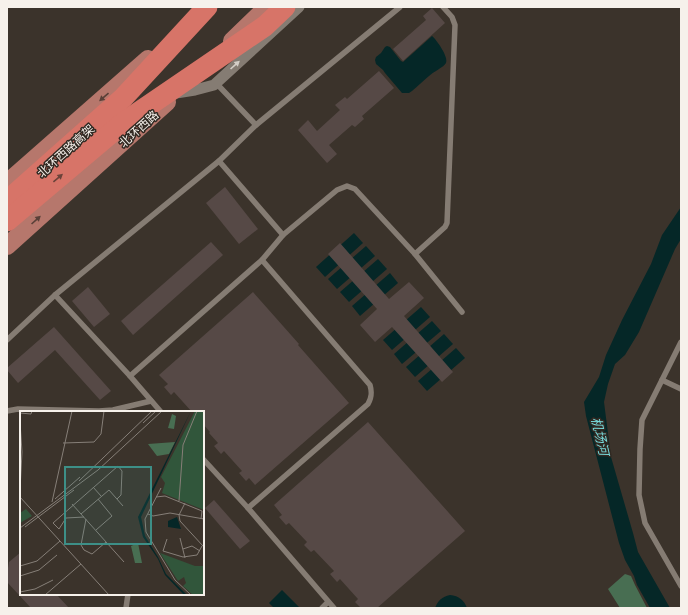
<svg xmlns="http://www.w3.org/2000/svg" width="688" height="615" font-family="Georgia,'Noto Sans SC',serif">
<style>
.forest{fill:#486e52}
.water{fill:#052727}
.building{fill:#564946}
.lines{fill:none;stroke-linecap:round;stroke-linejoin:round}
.lane{stroke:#857c73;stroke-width:5.5}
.street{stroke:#857c73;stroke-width:11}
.primary{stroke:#b6776c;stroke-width:18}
.highway{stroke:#d77468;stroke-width:21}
.oneway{fill:#d4cec7}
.oneway2{fill:#594038}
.oneway3{fill:#6b433a}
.labels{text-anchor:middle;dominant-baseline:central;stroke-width:3;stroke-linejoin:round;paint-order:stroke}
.street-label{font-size:12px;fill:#f6f1eb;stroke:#312922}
.water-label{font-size:13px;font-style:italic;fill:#77d9da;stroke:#312922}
.inset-road{fill:none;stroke:#867f78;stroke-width:1}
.view{fill:#3d8f87;fill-opacity:0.15;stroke:#3d8f87;stroke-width:2}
.inset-edge{fill:none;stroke:#f6f1eb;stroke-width:2}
</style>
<rect width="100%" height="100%" fill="#3b332b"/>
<!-- forest -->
<polygon class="forest" points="625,574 631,576 635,585 647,608 620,608 608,589"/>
<!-- water -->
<g class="water">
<path d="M432 36C436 39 449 57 446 63 444 67 433 72 429 76 423 81 418 86 412 91L409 93H402L385 73 383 70 376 64 375 60 376 57 381 53 385 47 387 46 390 47 401 61 403 62Z"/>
<polygon points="681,207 681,239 675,249 639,332 625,355 615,364 608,384 604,402 611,457 633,533 638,552 670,608 650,608 637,585 634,576 625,560 619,543 586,416 584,402 599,377 606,355 622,320 651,264 662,235"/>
<polygon points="354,233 363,243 325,277 316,267"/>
<polygon points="366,246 375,256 337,289 328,279"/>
<polygon points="378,259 387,269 349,302 340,292"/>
<polygon points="390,273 398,283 360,316 352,306"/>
<polygon points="421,307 430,317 392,350 383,340"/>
<polygon points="432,321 441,331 402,364 394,354"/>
<polygon points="444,334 453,344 415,377 406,367"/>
<polygon points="456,348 465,358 427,391 418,381"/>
<polygon points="282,590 300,608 274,608 269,603"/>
<path d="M450 595C459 596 464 600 467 608H435C438 600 442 597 450 595Z"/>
</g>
<!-- building -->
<g class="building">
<polygon points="432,8 445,23 403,61 393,49 426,20 423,16"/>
<polygon points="379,71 394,88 362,116 364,119 355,127 352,125 329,145 337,154 327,163 298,130 308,120 317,131 340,110 335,105 345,97 347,99"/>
<polygon points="225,187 258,229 239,244 206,203"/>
<polygon points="211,242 223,255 133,335 121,321"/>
<polygon points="340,243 389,299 409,282 424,298 404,316 453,372 442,382 392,327 375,342 360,325 377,309 328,254"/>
<polygon points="88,287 110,314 94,327 72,301"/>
<polygon points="253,292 299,344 298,345 349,403 255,485 249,478 246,481 239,473 242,471 224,451 221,454 214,446 218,443 209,433 210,432 203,424 203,412 192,412 174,392 171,395 164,387 168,384 159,375"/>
<polygon points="54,327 111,391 100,400 55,350 18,383 7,370 7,368"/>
<polygon points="368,422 465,531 377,608 361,608 355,602 358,599 340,579 337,582 330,574 334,571 314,550 311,552 304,545 307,542 289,523 286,525 279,517 282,515 274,505"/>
<polygon points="214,500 250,541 240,549 205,508"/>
<polygon points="21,552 21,594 56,594 69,608 31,608 7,582 7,574 9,562"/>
</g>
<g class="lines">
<!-- lane -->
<g class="lane">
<polyline points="216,83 256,125"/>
<polyline points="219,161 283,235"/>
<polyline points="415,254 445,227 447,223 455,25 452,17 443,7"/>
<polyline points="55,295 130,376 161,412"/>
<polyline points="7,340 55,295 219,161 256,125 400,7"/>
<polyline points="681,342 642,420 640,449 639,495 645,523 681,586"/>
<polyline points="130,376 262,260 283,235 337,190 347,186 355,189 415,254 462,312"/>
<polyline points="662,380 681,389"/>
<polyline points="7,411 18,409 99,411 113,410 151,401"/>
<polyline points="203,459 248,508 334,608"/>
<path d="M248 508 368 404C372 397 372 392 370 385L262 260"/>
<polyline points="126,608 128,594"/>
<polyline points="322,608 328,602"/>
</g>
<!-- street -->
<polyline class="street" points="176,93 195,90 214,85 299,7"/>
<!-- primary -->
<g class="primary">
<polyline points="232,41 267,7"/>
<polyline points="7,183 148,59"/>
<polyline points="7,246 167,102"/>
</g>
<!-- highway -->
<g class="highway">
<polyline points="7,201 123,98 207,7"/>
<polyline points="7,221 123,123 265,26 285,7"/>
</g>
</g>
<!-- one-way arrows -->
<defs><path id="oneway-solid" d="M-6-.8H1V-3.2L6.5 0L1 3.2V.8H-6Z"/></defs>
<use class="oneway" href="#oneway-solid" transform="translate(235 65) rotate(-42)"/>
<g class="oneway2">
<use href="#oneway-solid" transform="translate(104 97) rotate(139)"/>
<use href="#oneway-solid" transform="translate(36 220) rotate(-42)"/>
</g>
<use class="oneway3" href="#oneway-solid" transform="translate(58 178) rotate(-40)"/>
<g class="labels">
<!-- street labels -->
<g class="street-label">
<text transform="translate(138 128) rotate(-42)">北环西路</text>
<text transform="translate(65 150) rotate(-42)">北环西路高架</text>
</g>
<!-- water labels -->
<g class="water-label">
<text transform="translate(601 436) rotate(77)">机场河</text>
</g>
</g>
<!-- overview -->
<g transform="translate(20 411)">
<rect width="184" height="184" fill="#3b332b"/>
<path d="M175 0H184V99L142 82 145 72 141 66ZM6 98 12 105 0 112V102ZM140 142 175 155H184V184H173L163 175 166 172 164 166 158 170Z" fill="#31563b"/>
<path d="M152 3 156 5 154 18 148 17ZM155 31 149 43 137 45 128 33ZM118 132 122 152H115L111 135Z" fill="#486e52"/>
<path d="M171 0 121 106 125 125 138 146 146 163 167 184H164L145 164 138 148 123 126 118 106ZM157 106 161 118 148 116V110Z" fill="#052727"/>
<path class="inset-road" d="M0 2 11 3 12 0M0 11 2 41 0 79M123 12 136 0M43 32 74 31 81 23 84 0M59 70 132 0M73 76 81 85M141 77 125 108 126 121 155 169 171 184M0 86 89 184M136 86 145 85 182 100 181 108M35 88 60 66M159 90 163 34 177 0M32 91 52 0M165 92 159 104 160 110 183 135M52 93 104 151M61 103 89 79 103 95M128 103 133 105 150 102 184 108M64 106 46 107 39 118 33 112 98 55 102 60 101 84 97 88M66 108 61 134 64 139 72 143 86 131M5 116 54 79M0 117 78 59 142 0M76 119 92 105 78 88M160 127 165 147M147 128 143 140 163 146 177 144 182 135M163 138 172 135 180 140M0 155 17 150 40 130M0 165 19 159 37 144M0 181 15 178 33 169M25 184 61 153"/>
<path class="view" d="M45 56H131V133H45Z"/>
<rect width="184" height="184" class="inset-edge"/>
</g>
<!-- border -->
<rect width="688" height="615" fill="none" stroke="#f6f1eb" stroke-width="16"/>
</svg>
